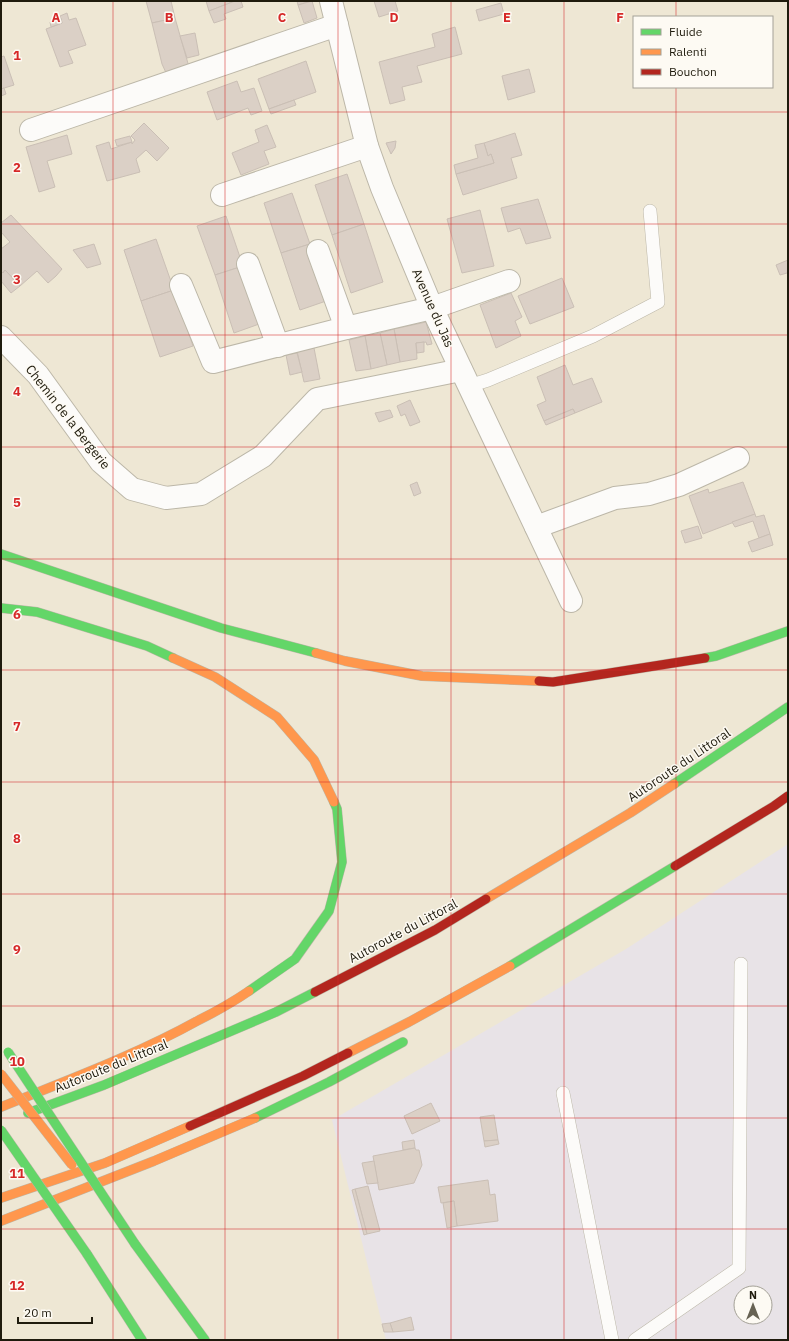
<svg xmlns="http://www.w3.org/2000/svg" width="789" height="1341" font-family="'IBM Plex Sans',sans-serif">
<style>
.industrial{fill:#e8e3e7;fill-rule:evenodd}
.building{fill:#dbd0c6;stroke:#cabfb5}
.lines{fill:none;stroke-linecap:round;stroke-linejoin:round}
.lane-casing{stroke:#bcb7a8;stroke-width:14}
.street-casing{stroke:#bcb7a8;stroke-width:24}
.fast-casing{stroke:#bcb7a8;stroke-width:10}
.slow-casing{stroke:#bcb7a8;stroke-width:10}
.jam-casing{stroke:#bcb7a8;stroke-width:10}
.lane{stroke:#fcfbf9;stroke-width:13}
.street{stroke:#fcfbf9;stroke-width:22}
.fast{stroke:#63d668;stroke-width:9}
.slow{stroke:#ff974d;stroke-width:9}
.jam{stroke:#b3261e;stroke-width:9}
.fast-bridge-casing{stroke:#bcb7a8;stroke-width:10;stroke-linecap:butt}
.slow-bridge-casing{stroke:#bcb7a8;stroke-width:10;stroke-linecap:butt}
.fast-bridge{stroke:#63d668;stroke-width:9}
.slow-bridge{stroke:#ff974d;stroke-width:9}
.grid{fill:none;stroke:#d62828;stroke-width:1;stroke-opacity:0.55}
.labels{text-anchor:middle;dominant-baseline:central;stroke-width:3;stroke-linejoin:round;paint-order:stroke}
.street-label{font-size:13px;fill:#1f1b0d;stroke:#fdfaf3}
.grid-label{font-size:13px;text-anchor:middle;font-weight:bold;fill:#d62828;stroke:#fdfaf3;stroke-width:3;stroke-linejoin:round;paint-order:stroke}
</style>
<rect width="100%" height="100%" fill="#eee7d4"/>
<!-- industrial -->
<path class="industrial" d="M788 844V1340H386L332 1120 626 949ZM741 1293H765V1317H741Z"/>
<!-- building -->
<g class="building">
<polygon points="146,1 171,1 175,18 152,23"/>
<polygon points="206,1 235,1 209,11"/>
<polygon points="235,1 241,1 243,7 224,14 226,19 214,23 209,11"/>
<polygon points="297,1 311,1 298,5"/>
<polygon points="312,1 317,18 304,23 298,5"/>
<polygon points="374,1 395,1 398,11 379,17"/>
<polygon points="501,3 504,14 479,21 476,10"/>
<polygon points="67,13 69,20 76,18 86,45 68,51 73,63 60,67 46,29 62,23 60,16"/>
<polygon points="61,18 62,23 51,27 50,22"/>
<polygon points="175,18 189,67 168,77 162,64 152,23"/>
<polygon points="455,27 462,54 417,66 422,82 402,87 405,100 390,104 379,62 435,47 432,34"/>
<polygon points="195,33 199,55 187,58 180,36"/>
<polygon points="4,56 14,85 1,89 1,57"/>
<polygon points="306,61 316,92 269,109 258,79"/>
<polygon points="529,69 535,92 508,100 502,76"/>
<polygon points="237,81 241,92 254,88 262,111 251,115 248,108 217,120 207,92"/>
<polygon points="4,88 6,94 1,96 1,89"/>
<polygon points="294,100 296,105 271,114 269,109"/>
<polygon points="144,123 169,148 157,161 146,150 136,159 140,172 107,181 96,146 109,142 111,149 132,142 132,144 135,140 131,136"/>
<polygon points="267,125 276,147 264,151 269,164 241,175 232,153 259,142 255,130"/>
<polygon points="515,133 522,155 511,158 517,178 463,195 456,174 494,163 491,154 488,156 484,143"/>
<polygon points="67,135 72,154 47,161 55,187 39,192 26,147"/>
<polygon points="130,136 132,142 117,146 115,140"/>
<polygon points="396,141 395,148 391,154 386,143"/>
<polygon points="484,143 488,156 491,154 494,163 456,174 454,165 478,158 475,145"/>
<polygon points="347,174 364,224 332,235 315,185"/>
<polygon points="292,193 310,244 281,253 264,203"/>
<polygon points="538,199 551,238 526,244 520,228 508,232 501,208"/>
<polygon points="480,210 494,266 462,273 447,219"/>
<polygon points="11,215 62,269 56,276 48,283 37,271 20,286 5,270 3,273 1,271 1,249 10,242 1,232 1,223"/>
<polygon points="226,216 243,266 215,275 197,226"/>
<polygon points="364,224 383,282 351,293 332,235"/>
<polygon points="156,239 174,290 141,301 124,250"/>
<polygon points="94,244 101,264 87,268 73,250"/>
<polygon points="310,244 329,300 300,310 281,253"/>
<polygon points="788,260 788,274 787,273 780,275 776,265"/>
<polygon points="243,266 262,323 234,333 215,275"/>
<polygon points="5,270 20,286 11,293 1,281 1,271 3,273"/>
<polygon points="562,278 574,307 530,324 518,296"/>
<polygon points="174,290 193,346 160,357 141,301"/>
<polygon points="511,293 522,317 515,321 521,336 496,348 480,305"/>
<polygon points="426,322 432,344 427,345 426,342 416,343 417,359 400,362 394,329"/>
<polygon points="394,329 400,362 387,365 380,333"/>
<polygon points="380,333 387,365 371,369 365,336"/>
<polygon points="365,336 371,369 356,371 349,340"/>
<polygon points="424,342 424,352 417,353 416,343"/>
<polygon points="314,348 320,379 304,382 297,351"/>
<polygon points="297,353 302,372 290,375 286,355"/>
<polygon points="565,365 573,385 592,378 602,402 575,413 573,409 544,421 537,405 546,401 537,377"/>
<polygon points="410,400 420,422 410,426 405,414 401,416 397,406"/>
<polygon points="573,409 575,413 546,425 544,421"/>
<polygon points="390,410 393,417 379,422 375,413"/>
<polygon points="417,482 421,493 414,496 410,485"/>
<polygon points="743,482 755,514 703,534 689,496 708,489 709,493"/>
<polygon points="755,514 756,517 764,515 770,534 759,538 753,521 735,527 732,522"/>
<polygon points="698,526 702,538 685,543 681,531"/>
<polygon points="770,534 773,545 752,552 748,542"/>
<polygon points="431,1103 440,1121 412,1134 404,1116"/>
<polygon points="494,1115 498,1140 484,1141 480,1117"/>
<polygon points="414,1140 415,1148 403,1150 402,1142"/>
<polygon points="498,1140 499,1144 485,1147 484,1141"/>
<polygon points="415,1148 416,1150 419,1150 422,1165 414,1183 379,1190 373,1156"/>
<polygon points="374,1161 378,1183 367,1184 362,1163"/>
<polygon points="488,1180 490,1195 495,1194 498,1221 457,1226 454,1201 441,1203 438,1187"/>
<polygon points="368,1186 380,1231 367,1234 355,1189"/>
<polygon points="355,1189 367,1234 364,1235 352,1190"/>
<polygon points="454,1201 457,1226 447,1228 443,1203"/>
<polygon points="411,1317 414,1330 393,1332 390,1323"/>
<polygon points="390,1323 393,1332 384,1332 382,1324"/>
</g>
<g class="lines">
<defs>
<g id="lane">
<polyline points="469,386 488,380 593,336 658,302 650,211"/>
<polyline points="563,1093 612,1340"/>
<polyline points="635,1340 739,1268 741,964"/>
</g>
<g id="street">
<polyline points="331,1 367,146 382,188 432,308 571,601"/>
<polyline points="31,130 337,25"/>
<polyline points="222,195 367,146"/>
<polyline points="318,251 346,328"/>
<polyline points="248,264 278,346"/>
<polyline points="181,285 213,362 346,328 432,308 509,281"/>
<polyline points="1,337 38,375 101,462 132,489 166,498 201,494 263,456 317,399 461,370"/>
<polyline points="536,527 615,498 649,494 679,485 738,458"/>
</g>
<g id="fast">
<polyline points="1,554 221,628 316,653"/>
<polyline points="1,608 37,612 147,646 173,658"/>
<polyline points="705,658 716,656 788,631"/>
<polyline points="674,784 788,707"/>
<polyline points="510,966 675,866"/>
<polyline points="249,991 295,959 329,911 342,862 337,809 334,802"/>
<polyline points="28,1113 104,1085 276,1012 315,992"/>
<polyline points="255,1118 329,1082 403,1042"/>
<polyline points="135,1244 205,1340"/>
<polyline points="87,1254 142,1340"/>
</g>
<g id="slow">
<polyline points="316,653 345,661 422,676 539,681"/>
<polyline points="173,658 215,677 277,717 314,760 334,802"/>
<polyline points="486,899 630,813 674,784"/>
<polyline points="348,1053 409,1022 510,966"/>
<path d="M1 1107C68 1080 136 1055 199 1020 217 1011 233 1002 249 991"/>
<polyline points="1,1198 105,1163 190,1126"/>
<polyline points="1,1221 154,1161 255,1118"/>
</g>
<g id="jam">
<polyline points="539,681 553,682 705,658"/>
<polyline points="675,866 774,806 788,796"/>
<polyline points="315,992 435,930 486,899"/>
<polyline points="190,1126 303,1076 348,1053"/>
</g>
</defs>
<!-- lane casing -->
<use href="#lane" class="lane-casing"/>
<!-- street casing -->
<use href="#street" class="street-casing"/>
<!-- fast casing -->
<use href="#fast" class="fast-casing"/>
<!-- slow casing -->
<use href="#slow" class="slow-casing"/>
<!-- jam casing -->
<use href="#jam" class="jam-casing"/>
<!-- lane -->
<use href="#lane" class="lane"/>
<!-- street -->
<use href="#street" class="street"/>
<!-- fast -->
<use href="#fast" class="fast"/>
<!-- slow -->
<use href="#slow" class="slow"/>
<!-- jam -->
<use href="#jam" class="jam"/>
<defs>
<g id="fast-bridge">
<polyline points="8,1052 135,1244"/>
<polyline points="1,1130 87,1254"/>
</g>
<polyline id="slow-bridge" points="1,1074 72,1165"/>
</defs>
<!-- fast-bridge casing -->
<use href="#fast-bridge" class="fast-bridge-casing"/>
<!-- slow-bridge casing -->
<use href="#slow-bridge" class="slow-bridge-casing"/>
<!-- fast-bridge -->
<use href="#fast-bridge" class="fast-bridge"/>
<!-- slow-bridge -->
<use href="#slow-bridge" class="slow-bridge"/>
</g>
<!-- grid -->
<path class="grid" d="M113 1V1340M225 1V1340M338 1V1340M451 1V1340M564 1V1340M676 1V17M676 87V1340M1 112H788M1 224H788M1 335H788M1 447H788M1 559H788M1 670H788M1 782H788M1 894H788M1 1006H788M1 1118H788M1 1229H788"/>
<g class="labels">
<!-- street labels -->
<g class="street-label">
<text transform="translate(433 308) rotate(66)">Avenue du Jas</text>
<text transform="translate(68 417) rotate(52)">Chemin de la Bergerie</text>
<text transform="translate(679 765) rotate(-34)">Autoroute du Littoral</text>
<text transform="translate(403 931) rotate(-28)">Autoroute du Littoral</text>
<text transform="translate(111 1066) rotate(-22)">Autoroute du Littoral</text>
</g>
</g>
<g class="grid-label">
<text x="56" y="22">A</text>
<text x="169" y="22">B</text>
<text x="282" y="22">C</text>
<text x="394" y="22">D</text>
<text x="507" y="22">E</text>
<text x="620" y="22">F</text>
<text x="17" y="60">1</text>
<text x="17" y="172">2</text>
<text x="17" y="284">3</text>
<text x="17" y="396">4</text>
<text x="17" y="507">5</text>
<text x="17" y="619">6</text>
<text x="17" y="731">7</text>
<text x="17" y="843">8</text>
<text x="17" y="954">9</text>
<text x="17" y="1066">10</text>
<text x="17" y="1178">11</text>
<text x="17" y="1290">12</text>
</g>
<!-- border -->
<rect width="789" height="1341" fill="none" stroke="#1f1b0d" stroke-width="4"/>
<!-- legend -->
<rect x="633" y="16" width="140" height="72" fill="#fdfaf3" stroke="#a4a197"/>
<rect x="641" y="29" width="20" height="6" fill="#63d668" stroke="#a4a197"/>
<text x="669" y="36" font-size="12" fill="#1f1b0d">Fluide</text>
<rect x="641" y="49" width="20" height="6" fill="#ff974d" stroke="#a4a197"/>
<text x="669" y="56" font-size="12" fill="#1f1b0d">Ralenti</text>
<rect x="641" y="69" width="20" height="6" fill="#b3261e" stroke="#a4a197"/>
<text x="669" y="76" font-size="12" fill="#1f1b0d">Bouchon</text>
<!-- north arrow -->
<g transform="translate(753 1305)"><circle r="19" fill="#fdfaf3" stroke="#a4a197"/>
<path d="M0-3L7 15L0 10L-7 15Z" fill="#676253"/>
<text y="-6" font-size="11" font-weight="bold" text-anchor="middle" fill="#1f1b0d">N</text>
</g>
<!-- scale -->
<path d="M18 1317v6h74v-6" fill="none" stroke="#1f1b0d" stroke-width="2"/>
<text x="24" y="1317" font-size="12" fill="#1f1b0d" stroke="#fdfaf3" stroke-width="3" paint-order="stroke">20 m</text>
</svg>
